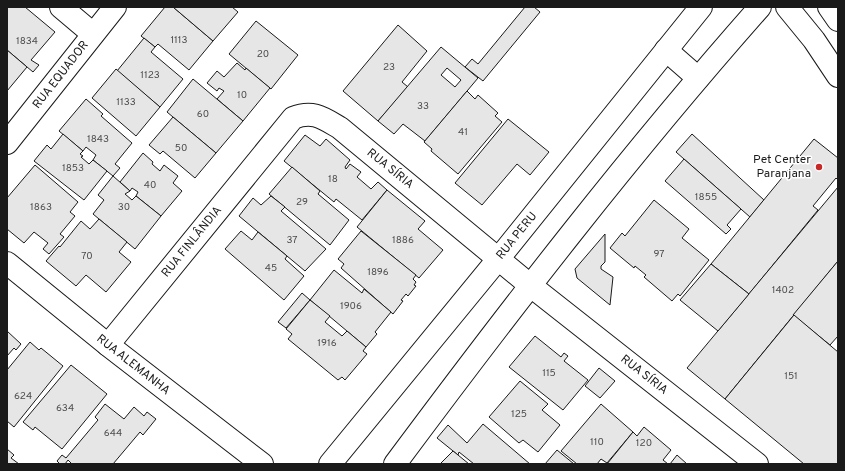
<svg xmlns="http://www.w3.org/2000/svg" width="845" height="471" font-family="Overpass,sans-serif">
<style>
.building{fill:#e6e6e6;stroke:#1a1a1a;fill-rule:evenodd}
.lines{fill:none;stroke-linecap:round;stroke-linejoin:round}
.minor-casing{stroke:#1a1a1a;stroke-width:24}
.tertiary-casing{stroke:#1a1a1a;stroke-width:24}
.primary-casing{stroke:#1a1a1a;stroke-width:24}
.minor{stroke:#fff;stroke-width:22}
.tertiary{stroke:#fff;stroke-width:22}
.primary{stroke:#fff;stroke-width:22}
.poi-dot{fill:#c62828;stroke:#fff;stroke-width:1.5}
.labels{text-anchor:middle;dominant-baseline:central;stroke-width:3;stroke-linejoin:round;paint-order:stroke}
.number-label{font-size:10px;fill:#4d4d4d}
.street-label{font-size:12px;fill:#1a1a1a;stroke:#fff}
.poi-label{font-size:12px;fill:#1a1a1a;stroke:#fff;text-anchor:end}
</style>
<rect width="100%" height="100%" fill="#fff"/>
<!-- building -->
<g class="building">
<polygon points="7,7 25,7 55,32 31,60 39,65 33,72 7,50"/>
<polygon points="165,7 173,7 213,41 189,70 158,44 155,47 141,36"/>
<polygon points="173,7 232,7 238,12 213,41"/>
<polygon points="525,7 534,7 540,12 483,81 465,67 472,59 478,64"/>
<polygon points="256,21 298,55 271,89 229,54"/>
<polygon points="398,25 427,51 402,82 408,87 378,121 343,91"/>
<polygon points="144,38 155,47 151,52 183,79 160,107 117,71"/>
<path d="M441 47 478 78 425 141 403 124 394 134 378 121ZM447 68 461 80 455 87 441 75Z"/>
<polygon points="7,50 27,67 7,91"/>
<polygon points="237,63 245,70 246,68 270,88 243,121 217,99 224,91 219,88 217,91 207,83 217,71 224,77"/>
<polygon points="116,69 160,107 136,136 92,98"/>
<polygon points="193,79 243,121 216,153 167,112"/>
<polygon points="467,91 475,99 478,95 498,113 495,116 502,122 458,174 431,151 432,149 424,142"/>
<polygon points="86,99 103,114 101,116 132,143 115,164 120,168 113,176 93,160 96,155 86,147 83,151 59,131"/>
<polygon points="173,117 216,153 195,178 163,151 160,154 149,145"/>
<polygon points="508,119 549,152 530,175 517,164 482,205 455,183"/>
<polygon points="63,134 83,151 80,154 83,156 81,157 89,164 93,160 107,171 84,200 34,161 47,145 51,149"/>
<polygon points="692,134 764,200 750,217 676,152"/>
<polygon points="305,135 320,146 326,139 350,160 345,167 346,169 350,164 361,172 357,177 371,189 378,182 387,190 362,220 336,199 334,202 284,161"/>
<polygon points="814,139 838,158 838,180 836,178 813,206 818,210 749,294 711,264"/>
<polygon points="143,153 153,162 152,164 160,171 164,165 178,176 173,183 182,191 161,216 136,196 138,192 132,188 130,191 120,182"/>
<polygon points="684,159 741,209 727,225 731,229 726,234 665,181"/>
<polygon points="35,165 78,202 70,212 75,216 60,234 64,237 49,254 43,249 48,243 34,232 24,243 7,229 7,198"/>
<polygon points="292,167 320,191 318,194 349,220 330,245 269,194"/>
<polygon points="113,176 130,191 125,194 132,200 136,196 161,216 135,249 93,214 104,200 98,195"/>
<polygon points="838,187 838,261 725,399 687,368"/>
<polygon points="387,190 425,221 418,229 443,250 419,278 357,227"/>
<polygon points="271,196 285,207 281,211 326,249 305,271 239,216 253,198 261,205"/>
<polygon points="654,200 689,229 682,238 709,260 680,296 678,294 672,301 644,277 646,275 635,266 634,268 610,248 622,233 625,236"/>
<polygon points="99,219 127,242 119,252 131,262 106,292 86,275 76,286 46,261 59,246 60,247 81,221 90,229"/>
<polygon points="241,231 252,240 258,232 287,256 285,259 304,276 284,300 225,249"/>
<polygon points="361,231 416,275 413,279 416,282 414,285 416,286 408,296 406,294 401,300 403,301 393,314 341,268 344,264 338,259"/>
<polygon points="605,234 605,262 601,266 601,269 613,277 610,305 577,278 575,269"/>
<polygon points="838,261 838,336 830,345 793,315"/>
<polygon points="711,264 749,294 718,331 680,300"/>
<polygon points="334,270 362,293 364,289 391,312 375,332 377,334 366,347 310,300"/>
<polygon points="302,293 310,300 286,328 278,322"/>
<polygon points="310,300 330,316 325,322 342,336 347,331 366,347 363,351 367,354 345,380 342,377 338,380 288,339 292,334 286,329"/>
<polygon points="794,315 838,352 838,464 804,464 725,399"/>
<polygon points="7,331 21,344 16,350 14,348 7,356"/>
<polygon points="535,336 561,357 564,353 568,356 564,361 588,380 563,410 509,367"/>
<polygon points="30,342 39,350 41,348 63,366 14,427 7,421 7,370"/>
<polygon points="71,365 107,394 62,449 35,427 33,430 23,422"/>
<polygon points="599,368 615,381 600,398 585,386"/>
<polygon points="520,381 548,404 542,410 560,425 538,452 523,440 519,443 489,417"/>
<polygon points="105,404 124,419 134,407 144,416 147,412 156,419 143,435 140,432 113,464 72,464 68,460 65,464 60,464 57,461 62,455 66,458 98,420 95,417"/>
<polygon points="601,404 633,432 607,463 601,459 597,464 577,464 561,451"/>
<polygon points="483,424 530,464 474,464 459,452 458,455 437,438 448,425 467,443"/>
<polygon points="644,427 671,450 663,460 668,464 607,464 633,432 637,436"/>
<polygon points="7,449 14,455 11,458 19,464 7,464"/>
<polygon points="557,450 574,464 545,464"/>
<polygon points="453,451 458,455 469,464 440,464"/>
<polygon points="677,455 687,464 670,464"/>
</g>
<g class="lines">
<defs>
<g id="minor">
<polyline points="61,7 93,34"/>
<polyline points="7,143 115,7"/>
<polyline points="7,263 108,345 262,464"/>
<path d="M108 345 293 118C313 110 323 118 340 128L531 286 757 464"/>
</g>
<g id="tertiary">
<polyline points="666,50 698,78"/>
<polyline points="330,464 499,258 701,7"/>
<path d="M395 464C511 308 631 153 760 7"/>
</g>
<g id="primary">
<polyline points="787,7 814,40 838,76"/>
<polyline points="829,7 838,20"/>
</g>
</defs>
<!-- minor casing -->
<use href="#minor" class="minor-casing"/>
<!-- tertiary casing -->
<use href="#tertiary" class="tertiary-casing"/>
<!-- primary casing -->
<use href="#primary" class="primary-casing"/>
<!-- minor -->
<use href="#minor" class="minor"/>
<!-- tertiary -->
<use href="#tertiary" class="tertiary"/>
<!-- primary -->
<use href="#primary" class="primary"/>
</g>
<!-- markers -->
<circle class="poi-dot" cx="819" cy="167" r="4"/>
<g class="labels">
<!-- number labels -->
<g class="number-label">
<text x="179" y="40">1113</text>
<text x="27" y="41">1834</text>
<text x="263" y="54">20</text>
<text x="389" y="67">23</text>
<text x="150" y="75">1123</text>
<text x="242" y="95">10</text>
<text x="126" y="102">1133</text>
<text x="423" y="106">33</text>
<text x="203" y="114">60</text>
<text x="463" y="132">41</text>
<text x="98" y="139">1843</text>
<text x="181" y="148">50</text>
<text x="73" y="168">1853</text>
<text x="333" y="179">18</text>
<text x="150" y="185">40</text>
<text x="706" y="197">1855</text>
<text x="302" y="202">29</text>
<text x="41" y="207">1863</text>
<text x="124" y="207">30</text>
<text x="292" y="240">37</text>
<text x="403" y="240">1886</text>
<text x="659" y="254">97</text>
<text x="87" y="256">70</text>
<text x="271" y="268">45</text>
<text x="378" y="272">1896</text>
<text x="783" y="290">1402</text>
<text x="351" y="306">1906</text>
<text x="327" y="343">1916</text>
<text x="549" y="373">115</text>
<text x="791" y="376">151</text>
<text x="23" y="396">624</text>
<text x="65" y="408">634</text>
<text x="519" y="414">125</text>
<text x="113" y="433">644</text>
<text x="597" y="442">110</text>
<text x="644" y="443">120</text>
</g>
<!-- street labels -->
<g class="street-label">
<text transform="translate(61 75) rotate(-52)">RUA EQUADOR</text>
<text transform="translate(390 169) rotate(39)">RUA SÍRIA</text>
<text transform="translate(517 236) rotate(-51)">RUA PERU</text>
<text transform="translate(192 242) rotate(-51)">RUA FINLÂNDIA</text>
<text transform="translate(133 365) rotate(38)">RUA ALEMANHA</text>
<text transform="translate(644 375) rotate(38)">RUA SÍRIA</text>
</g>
<!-- poi labels -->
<g class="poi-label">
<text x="811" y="160">Pet Center<tspan x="811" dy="14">Paranjana</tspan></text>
</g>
</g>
<!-- border -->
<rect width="845" height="471" fill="none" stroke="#1a1a1a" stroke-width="16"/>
</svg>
